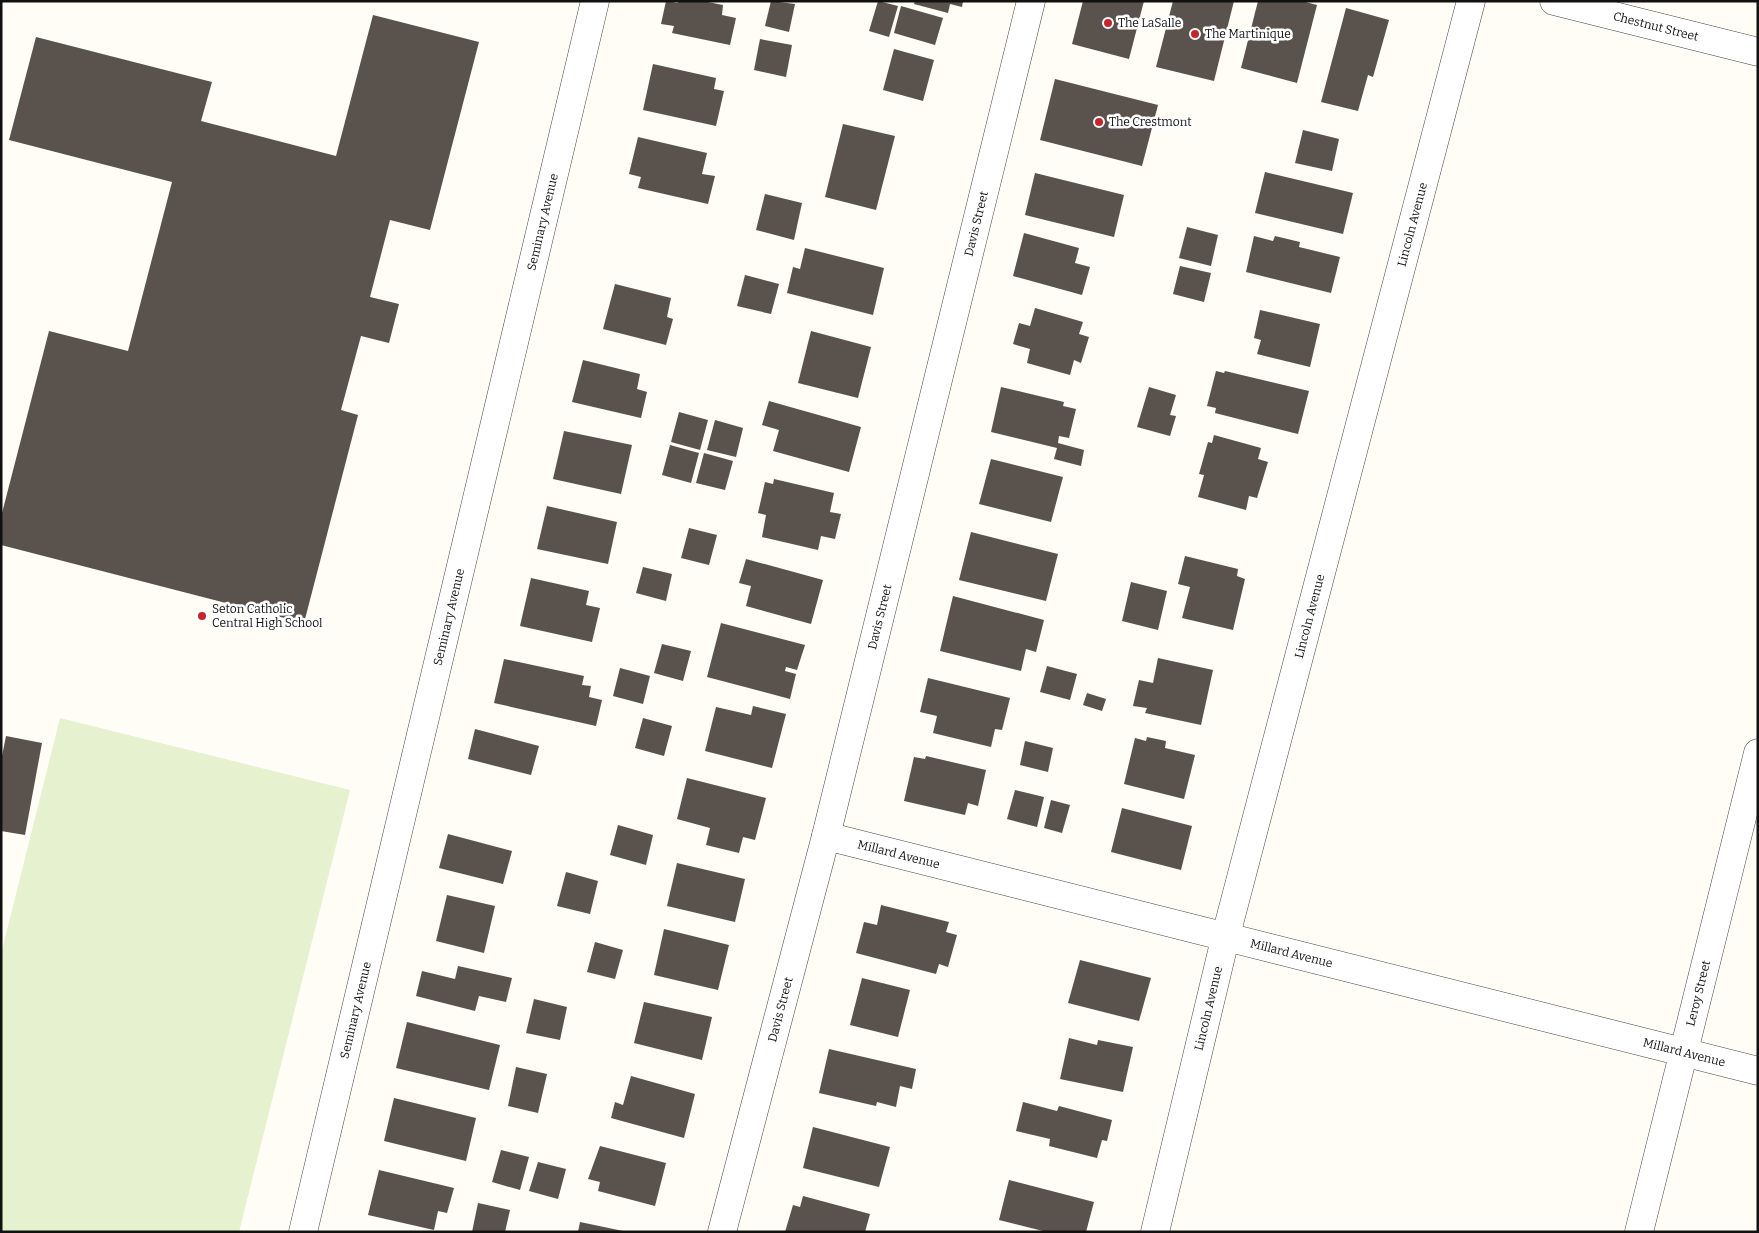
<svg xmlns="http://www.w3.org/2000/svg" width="1759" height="1233" font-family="Bitter,serif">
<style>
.pitch{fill:#e6f2cf}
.building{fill:#5a524d}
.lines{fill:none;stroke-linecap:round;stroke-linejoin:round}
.minor-casing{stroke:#444;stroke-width:29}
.tertiary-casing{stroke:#444;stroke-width:29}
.minor{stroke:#fff;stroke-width:28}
.tertiary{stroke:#fff;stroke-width:28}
.poi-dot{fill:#c4262e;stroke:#fff;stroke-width:2}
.labels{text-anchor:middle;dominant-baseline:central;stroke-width:5;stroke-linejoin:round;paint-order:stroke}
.poi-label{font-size:12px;fill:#111;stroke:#fff;text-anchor:start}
.street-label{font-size:12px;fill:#111;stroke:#fff}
</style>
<rect width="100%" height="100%" fill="#fffdf5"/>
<!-- pitch -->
<polygon class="pitch" points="60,718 350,790 239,1232 1,1232 1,954"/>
<!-- building -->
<g class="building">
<polygon points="666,1 678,3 678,1 703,1 723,5 722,15 736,18 730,45 672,33 674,26 661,24"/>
<polygon points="771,1 795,4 789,32 765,26"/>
<polygon points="878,1 898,6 889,37 869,31"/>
<polygon points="915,1 963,1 962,7 950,4 948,13 914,4"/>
<polygon points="1083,1 1144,1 1129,59 1072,44"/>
<polygon points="1173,1 1234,1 1214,81 1156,67"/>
<polygon points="1258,1 1302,1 1317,5 1297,83 1241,68"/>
<polygon points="901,6 943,18 935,45 894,33"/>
<polygon points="1346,8 1389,20 1373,77 1368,75 1358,111 1321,102"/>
<polygon points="373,15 479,42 430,230 390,220 370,297 399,304 389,343 361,336 341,410 358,415 304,623 1,545 1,517 49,331 128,351 172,182 9,140 36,37 212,82 201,121 336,156"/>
<polygon points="760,39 792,45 786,77 754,70"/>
<polygon points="894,49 934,60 923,101 883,90"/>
<polygon points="653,64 716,78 714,89 724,91 716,126 643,110"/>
<polygon points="1055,79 1158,105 1142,166 1040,140"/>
<polygon points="843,124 895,136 876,210 825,197"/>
<polygon points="1303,130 1339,139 1332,171 1295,163"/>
<polygon points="638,137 707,153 702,174 715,176 708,204 638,188 641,177 629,174"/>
<polygon points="1265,172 1353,193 1343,234 1255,213"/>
<polygon points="1035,173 1124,195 1114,237 1025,215"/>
<polygon points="765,194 802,203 794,240 756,230"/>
<polygon points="1187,227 1218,235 1211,266 1179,258"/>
<polygon points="1024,233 1079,248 1075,263 1090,267 1082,295 1013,276"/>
<polygon points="1254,236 1273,241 1275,236 1300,242 1299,247 1340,257 1331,293 1246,272"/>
<polygon points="805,248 884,268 873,315 787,293 793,267 800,269"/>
<polygon points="1180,266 1211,273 1204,302 1173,294"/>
<polygon points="745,275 779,284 771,314 737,306"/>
<polygon points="615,284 671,298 667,317 673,319 666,345 603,329"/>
<polygon points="1035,308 1083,322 1079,334 1089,337 1081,363 1074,360 1070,375 1027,363 1030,349 1013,344 1019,323 1030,326"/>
<polygon points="1260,310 1320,324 1310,367 1257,354 1261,340 1254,338"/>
<polygon points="811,331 871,347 858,398 798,383"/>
<polygon points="583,360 640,374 637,389 647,392 641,418 572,402"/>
<polygon points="1216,371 1224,373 1225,371 1309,391 1298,434 1215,413 1216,408 1207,406"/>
<polygon points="1001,387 1064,402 1063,406 1076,409 1069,438 1059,436 1058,443 1084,450 1081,466 1054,459 1057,448 991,432"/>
<polygon points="1149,387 1176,395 1170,415 1176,416 1170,436 1137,427"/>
<polygon points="769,401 861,427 849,472 773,451 779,430 762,425"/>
<polygon points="679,412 708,420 700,450 671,442"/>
<polygon points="715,420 743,428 736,457 707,450"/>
<polygon points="564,431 632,445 621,494 553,479"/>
<polygon points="1214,435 1261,448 1258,459 1268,462 1257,498 1249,496 1246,510 1198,497 1204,475 1199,474 1208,442 1212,443"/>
<polygon points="670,445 699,453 691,483 662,475"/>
<polygon points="704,453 733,461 725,490 696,483"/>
<polygon points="991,459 1063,477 1051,522 979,504"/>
<polygon points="774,479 834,493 830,512 841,514 835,539 821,536 818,550 762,537 766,515 758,513 765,482 773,484"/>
<polygon points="547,506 617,522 608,564 537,549"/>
<polygon points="689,528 717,535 709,565 681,558"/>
<polygon points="971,532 1058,554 1046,601 959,580"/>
<polygon points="1185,556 1238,569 1237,576 1245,579 1233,630 1182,618 1190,587 1178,584"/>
<polygon points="746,559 823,580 811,624 746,606 751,586 739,583"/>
<polygon points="643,567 672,574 666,601 636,593"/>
<polygon points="531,578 589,591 586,605 600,608 592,642 520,626"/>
<polygon points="1131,582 1167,591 1158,630 1122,621"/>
<polygon points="953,596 1044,620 1036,652 1026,649 1021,671 940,651"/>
<polygon points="721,623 805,645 797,670 786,667 785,671 796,674 790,699 707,677"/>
<polygon points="662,644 691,651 683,681 654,673"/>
<polygon points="1158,658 1213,670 1201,725 1145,713 1147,708 1133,706 1139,680 1153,683"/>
<polygon points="504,659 584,676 582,685 591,686 589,697 602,700 596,726 494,703"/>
<polygon points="1047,666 1077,674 1070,700 1040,692"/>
<polygon points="620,668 650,676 643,704 613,696"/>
<polygon points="928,678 1010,698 1002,730 995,729 991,747 933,733 937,716 920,712"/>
<polygon points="1087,693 1106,699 1102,711 1083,705"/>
<polygon points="753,706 786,714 772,768 705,751 716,707 751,715"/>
<polygon points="643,718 672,726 664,756 635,748"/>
<polygon points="475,729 539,746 531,775 468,759"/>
<polygon points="6,736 42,743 25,835 1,831 1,761"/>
<polygon points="1147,737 1166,741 1165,748 1195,755 1184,799 1124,784 1135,738 1146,741"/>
<polygon points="1025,741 1053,748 1048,772 1020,765"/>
<polygon points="926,756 986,770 978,806 968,803 965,815 904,801 914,757 925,759"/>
<polygon points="687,778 766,798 755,840 743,837 739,853 706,845 710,828 677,819"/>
<polygon points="1015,790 1044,797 1037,827 1007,819"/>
<polygon points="1051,800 1070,805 1062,833 1044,828"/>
<polygon points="1122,808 1192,826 1181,870 1111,852"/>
<polygon points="618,825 653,835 646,865 610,855"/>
<polygon points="448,834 512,851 503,884 439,868"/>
<polygon points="677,863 745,879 735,922 667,906"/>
<polygon points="566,872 598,881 590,914 557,906"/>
<polygon points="447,895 495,906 484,953 436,941"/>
<polygon points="881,905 949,922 946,932 957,935 948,967 939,964 936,974 856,953 864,922 877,925"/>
<polygon points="664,929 729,945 718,990 654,975"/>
<polygon points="595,942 623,950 615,979 587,972"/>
<polygon points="1080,960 1151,978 1139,1021 1068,1003"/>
<polygon points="458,966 512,978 506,1002 479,996 475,1011 416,996 422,971 455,979"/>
<polygon points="862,978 910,990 898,1037 850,1025"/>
<polygon points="534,999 567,1007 560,1040 526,1033"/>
<polygon points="644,1002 712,1017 702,1060 634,1043"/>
<polygon points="407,1022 500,1045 489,1090 396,1068"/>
<polygon points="1069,1038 1097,1045 1098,1040 1133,1047 1123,1092 1060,1079"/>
<polygon points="829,1049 916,1069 912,1089 900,1086 896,1107 877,1102 876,1106 819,1093"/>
<polygon points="516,1067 547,1074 538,1113 508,1106"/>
<polygon points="631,1076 695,1094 684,1138 611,1118 615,1102 623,1105"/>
<polygon points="394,1098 476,1118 466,1161 384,1141"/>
<polygon points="1023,1102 1057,1111 1059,1106 1112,1120 1107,1141 1102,1140 1097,1158 1049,1146 1050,1139 1016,1131"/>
<polygon points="813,1127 890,1147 879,1187 803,1168"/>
<polygon points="600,1146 666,1163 655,1206 598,1191 600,1182 588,1179"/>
<polygon points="501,1150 529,1157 520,1190 492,1182"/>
<polygon points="538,1162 566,1169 558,1199 529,1191"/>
<polygon points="379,1170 454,1188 447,1213 438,1211 434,1230 368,1215"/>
<polygon points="1009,1180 1094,1202 1086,1232 1047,1232 999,1220"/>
<polygon points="803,1196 870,1214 865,1232 785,1232 793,1205 800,1207"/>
<polygon points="478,1203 510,1210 505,1232 472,1232"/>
<polygon points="580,1222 623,1231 623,1232 578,1232"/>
</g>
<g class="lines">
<defs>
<g id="minor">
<path id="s1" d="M826 836 1758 1071"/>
<path id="s2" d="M303 1232 595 1"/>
<path id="s3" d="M722 1232 826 836 1031 1"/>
<path id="s4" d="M1155 1232 1226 935 1471 1"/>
</g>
<g id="tertiary">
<path id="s5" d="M1554 1 1758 52"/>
<path id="s6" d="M1639 1232 1758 753"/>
</g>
</defs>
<!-- minor casing -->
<use href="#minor" class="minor-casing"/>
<!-- tertiary casing -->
<use href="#tertiary" class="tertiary-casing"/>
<!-- minor -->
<use href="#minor" class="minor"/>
<!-- tertiary -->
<use href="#tertiary" class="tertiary"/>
</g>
<!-- markers -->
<g class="poi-dot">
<circle cx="1108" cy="23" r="5"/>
<circle cx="1195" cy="34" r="5"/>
<circle cx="1099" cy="122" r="5"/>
<circle cx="202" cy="616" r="5"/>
</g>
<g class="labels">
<!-- poi labels -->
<g class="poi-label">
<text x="1118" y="23">The LaSalle</text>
<text x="1205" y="34">The Martinique</text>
<text x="1109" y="122">The Crestmont</text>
<text x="212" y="609">Seton Catholic<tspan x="212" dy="14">Central High School</tspan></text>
</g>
<!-- street labels -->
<g class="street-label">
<text stroke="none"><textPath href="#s5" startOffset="105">Chestnut Street</textPath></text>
<text stroke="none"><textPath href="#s2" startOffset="1038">Seminary Avenue</textPath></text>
<text stroke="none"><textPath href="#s3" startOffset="1040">Davis Street</textPath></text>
<text stroke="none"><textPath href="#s4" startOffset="1040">Lincoln Avenue</textPath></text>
<text stroke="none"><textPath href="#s4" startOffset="635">Lincoln Avenue</textPath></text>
<text stroke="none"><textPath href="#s2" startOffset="632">Seminary Avenue</textPath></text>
<text stroke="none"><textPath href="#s3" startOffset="635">Davis Street</textPath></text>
<text stroke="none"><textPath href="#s1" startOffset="75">Millard Avenue</textPath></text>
<text stroke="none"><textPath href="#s1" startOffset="480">Millard Avenue</textPath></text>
<text stroke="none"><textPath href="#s6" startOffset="246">Leroy Street</textPath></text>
<text stroke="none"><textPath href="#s4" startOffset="230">Lincoln Avenue</textPath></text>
<text stroke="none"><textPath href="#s3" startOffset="230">Davis Street</textPath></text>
<text stroke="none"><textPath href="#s2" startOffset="228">Seminary Avenue</textPath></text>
<text stroke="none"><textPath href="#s1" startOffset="885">Millard Avenue</textPath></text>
</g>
</g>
<!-- border -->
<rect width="1759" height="1233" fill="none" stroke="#111111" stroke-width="5"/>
</svg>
